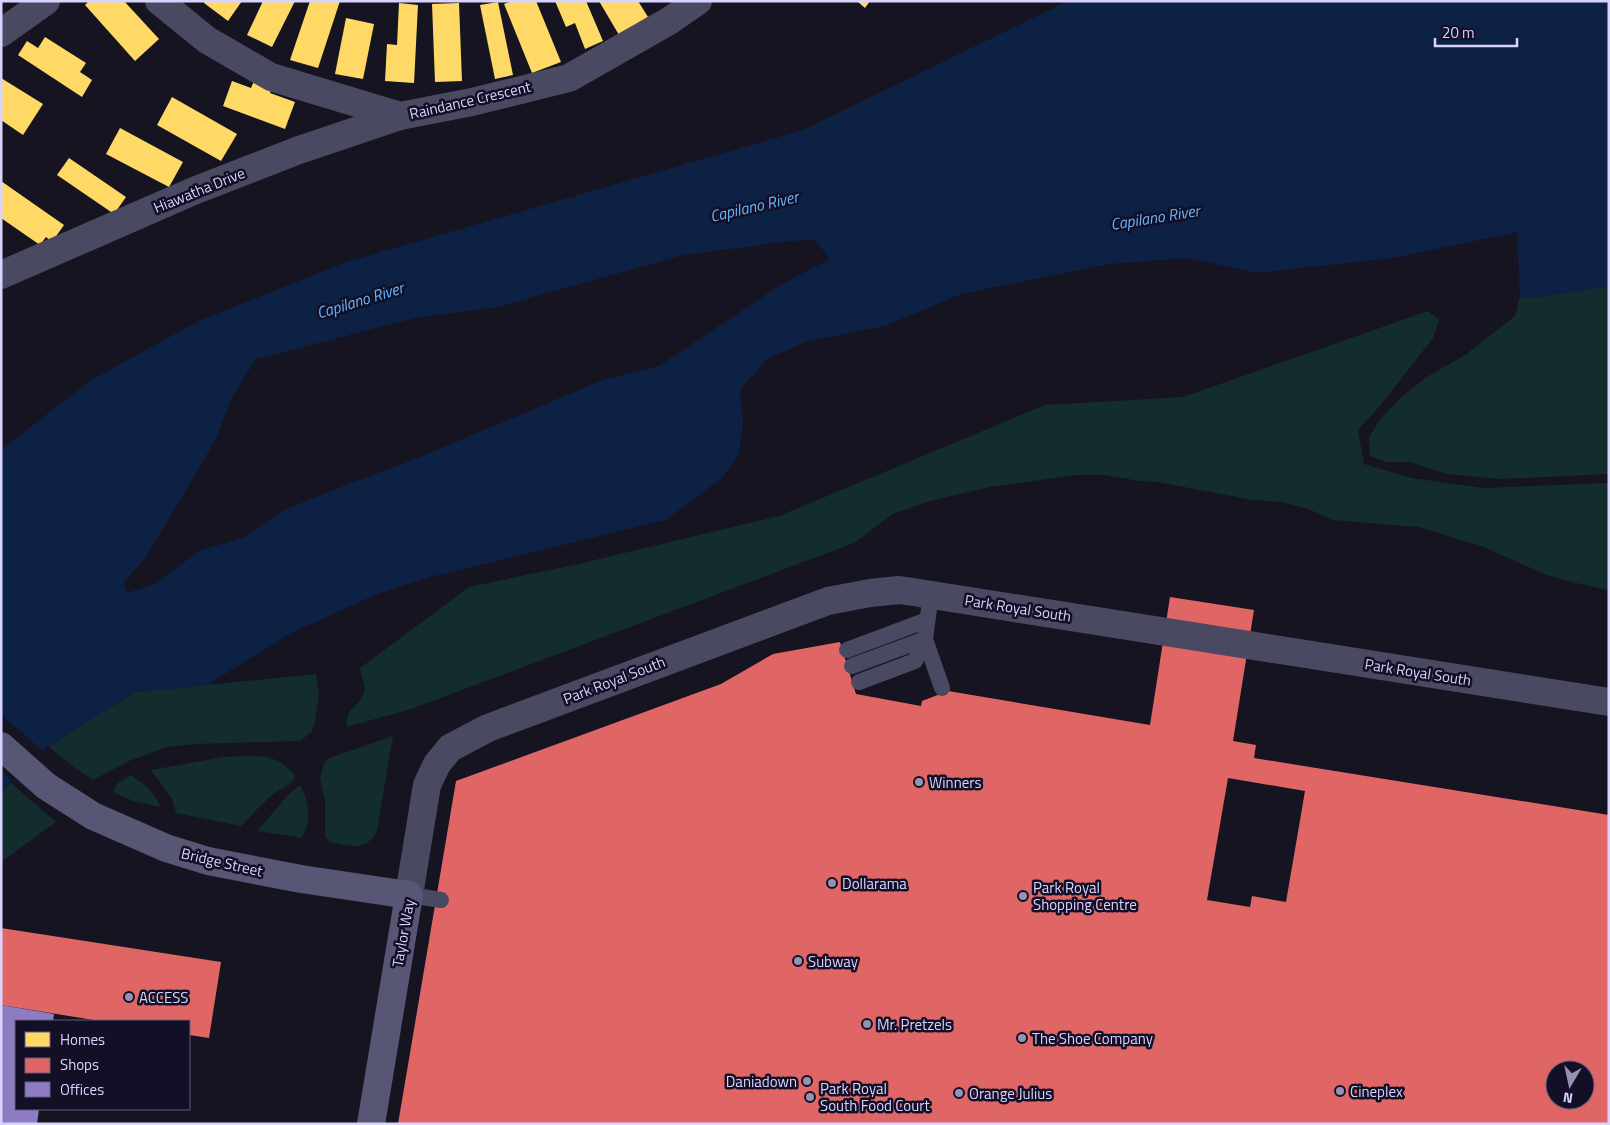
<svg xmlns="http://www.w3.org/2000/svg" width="1610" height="1125" font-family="'Titillium Web',sans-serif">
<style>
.green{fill:#132c2d}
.water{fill:#0d2144;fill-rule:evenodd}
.pier{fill:#161421}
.homes{fill:#ffd966}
.shops{fill:#e06666;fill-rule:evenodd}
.offices{fill:#8e7cc3}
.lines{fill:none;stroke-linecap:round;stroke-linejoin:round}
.lane{stroke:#4a4962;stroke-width:16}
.street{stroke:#4a4962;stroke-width:28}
.secondary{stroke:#575674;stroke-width:28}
.poi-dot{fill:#9591b1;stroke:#130f26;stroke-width:2}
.labels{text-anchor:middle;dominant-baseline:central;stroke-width:5;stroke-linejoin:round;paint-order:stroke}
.street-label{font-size:15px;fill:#d9d4ff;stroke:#130f26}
.poi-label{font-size:15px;fill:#d9d4ff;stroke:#130f26;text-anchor:start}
.water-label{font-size:16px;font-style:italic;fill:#62b6ff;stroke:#130f26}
</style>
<rect width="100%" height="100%" fill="#161421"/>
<!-- green -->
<g class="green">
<polygon points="1609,286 1609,474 1500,479 1447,474 1410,462 1387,462 1370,456 1369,437 1380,420 1399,399 1425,378 1465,355 1515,316 1520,296 1532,298"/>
<path d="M1428 311 1439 320 1433 338 1380 406 1358 430 1364 464 1412 478 1483 488 1609 483V590L1576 583 1547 575 1481 546 1418 527 1333 520 1308 509 1282 502 1253 500 1157 482 1139 481 1105 475H1077L990 487 930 501 893 514 854 543 411 709 347 727C345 706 360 708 364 692 366 686 361 675 360 668L469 587 574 565 779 516 1045 405 1183 397Z"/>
<polygon points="316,674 319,694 315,721 312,732 300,741 196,744 167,747 129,761 93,780 75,768 48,746 135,692"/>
<path d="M393 736 377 831C367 852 349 846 330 842L325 836V802L320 777 324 764 329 758Z"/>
<path d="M223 757C242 757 267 752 283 764 287 767 291 772 295 775 294 785 282 787 275 793 263 802 252 815 241 826L176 813 172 799 151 770Z"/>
<path d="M131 775C144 785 155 791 160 807L133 801 113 792 118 783Z"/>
<polygon points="11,783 56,822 1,862 1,792"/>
<path d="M300 785C306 795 310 810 308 822 307 827 304 833 302 838L257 831 289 794Z"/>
</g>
<!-- water -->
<path class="water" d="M1068 1H1609V286L1532 298 1520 296 1517 232 1393 258 1257 273 1189 258 1109 264 961 294 885 326 805 342 767 359 740 390 743 425 738 456 722 478 666 520 430 577 377 594 291 633 207 685 135 692 48 746 1 792V450L91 380 199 321 346 262 803 130ZM815 240 830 259 780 285 659 366 600 381 418 458 346 485 284 510 245 537 199 551 155 584 127 593 123 583 145 559 216 439 232 397 256 359 416 318 497 307 684 255 790 241Z"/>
<!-- pier -->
<polygon class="pier" points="1,714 45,753 14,783 1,771"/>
<!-- homes -->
<g class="homes">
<polygon points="89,1 124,1 159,39 135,61 85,5"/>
<polygon points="205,1 242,1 228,21 204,3"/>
<polygon points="263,1 295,1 272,47 247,35"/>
<polygon points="310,1 340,1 318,68 290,60"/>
<polygon points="512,1 536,1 561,62 532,73 504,4"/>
<polygon points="555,1 586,1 603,41 585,49 575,23 566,27"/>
<polygon points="599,1 638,1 648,17 619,35"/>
<polygon points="857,1 870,1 865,8"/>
<polygon points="498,2 513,75 495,79 480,5"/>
<polygon points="399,3 418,5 414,83 385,81 387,44 397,45"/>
<polygon points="459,3 462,81 435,82 432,4"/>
<polygon points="346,18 374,24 363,79 335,74"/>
<polygon points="45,37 86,63 80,72 92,80 82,97 18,55 27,41 38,48"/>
<polygon points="1,78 43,104 23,135 1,120"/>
<polygon points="232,81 251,88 254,81 272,88 270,93 295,102 285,129 223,106"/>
<polygon points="172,97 237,134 221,161 157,125"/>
<polygon points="120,128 183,162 169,187 106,154"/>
<polygon points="69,158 126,197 114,214 57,175"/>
<polygon points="1,181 64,225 52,242 46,237 40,245 1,218"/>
</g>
<!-- shops -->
<g class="shops">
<path d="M1170 597 1254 610 1233 741 1256 745 1254 758 1609 815V1124H398L456 781 721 684 773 654 840 642 856 694 921 706 922 701 948 691 1150 725ZM1228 778 1305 791 1286 902 1252 896 1250 907 1207 900ZM1555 1070H1585V1100H1555Z"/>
<polygon points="1,928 221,962 209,1038 189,1035 189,1021 100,1021 1,1005"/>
</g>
<!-- offices -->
<polygon class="offices" points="1,1005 54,1014 53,1021 16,1021 16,1109 39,1109 37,1124 1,1124"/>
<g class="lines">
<!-- lane -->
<g class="lane">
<polyline points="931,594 925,639 942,688"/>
<polyline points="847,650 927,620"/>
<polyline points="852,666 925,639"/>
<polyline points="859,682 915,661 925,639"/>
<polyline points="409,895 441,900"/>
</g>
<!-- street -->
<g class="street">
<polyline points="159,1 207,40 271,77 400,116 472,102 569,78 669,21 698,1"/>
<polyline points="1,33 46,1"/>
<polyline points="1,275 196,190 299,150 400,116"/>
<polyline points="409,895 427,785 437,764 450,748 488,728 828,601 870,593 899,590 913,592 1609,702"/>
</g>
<!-- secondary -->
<polyline class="secondary" points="1,746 46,786 93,816 166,848 208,861 301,879 409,895 371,1124"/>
</g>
<!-- markers -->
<g class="poi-dot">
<circle cx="919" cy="782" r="5"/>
<circle cx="832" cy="883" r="5"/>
<circle cx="1023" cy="896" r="5"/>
<circle cx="798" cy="961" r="5"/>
<circle cx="129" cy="997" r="5"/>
<circle cx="867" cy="1024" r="5"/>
<circle cx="1022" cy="1038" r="5"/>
<circle cx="807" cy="1081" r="5"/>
<circle cx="1340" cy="1091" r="5"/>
<circle cx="959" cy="1093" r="5"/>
<circle cx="810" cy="1097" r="5"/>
</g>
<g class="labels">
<!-- street labels -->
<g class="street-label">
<text transform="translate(470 100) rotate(-13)">Raindance Crescent</text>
<text transform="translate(199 190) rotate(-22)">Hiawatha Drive</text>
<text transform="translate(1018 608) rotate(9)">Park Royal South</text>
<text transform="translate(1418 672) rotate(9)">Park Royal South</text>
<text transform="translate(614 680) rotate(-21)">Park Royal South</text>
<text transform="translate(222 862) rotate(13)">Bridge Street</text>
<text transform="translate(403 933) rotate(-80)">Taylor Way</text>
</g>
<!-- poi labels -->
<g class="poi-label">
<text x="929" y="782">Winners</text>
<text x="842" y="883">Dollarama</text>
<text x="1033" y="887">Park Royal<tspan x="1033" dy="17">Shopping Centre</tspan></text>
<text x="808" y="961">Subway</text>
<text x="139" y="997">ACCESS</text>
<text x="877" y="1024">Mr. Pretzels</text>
<text x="1032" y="1038">The Shoe Company</text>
<text x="797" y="1081" text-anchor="end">Daniadown</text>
<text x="820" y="1088">Park Royal<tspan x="820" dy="17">South Food Court</tspan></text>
<text x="1350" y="1091">Cineplex</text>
<text x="969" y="1093">Orange Julius</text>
</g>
<!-- water labels -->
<g class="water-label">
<text transform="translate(754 206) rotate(-13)">Capilano River</text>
<text transform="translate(1155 217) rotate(-9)">Capilano River</text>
<text transform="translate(360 300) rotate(-17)">Capilano River</text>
</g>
</g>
<!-- border -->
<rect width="1610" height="1125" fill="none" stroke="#d9d4ff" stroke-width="5"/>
<!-- legend -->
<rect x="15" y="1020" width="175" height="90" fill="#130f26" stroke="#625e7d"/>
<rect x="25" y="1032" width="25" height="15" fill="#ffd966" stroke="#625e7d"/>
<text x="60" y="1045" font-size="15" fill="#d9d4ff">Homes</text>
<rect x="25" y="1058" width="25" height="15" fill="#e06666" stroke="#625e7d"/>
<text x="60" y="1070" font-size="15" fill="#d9d4ff">Shops</text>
<rect x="25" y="1082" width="25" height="15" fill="#8e7cc3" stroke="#625e7d"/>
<text x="60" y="1095" font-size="15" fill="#d9d4ff">Offices</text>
<!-- north arrow -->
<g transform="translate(1570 1085) rotate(189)"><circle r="24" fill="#130f26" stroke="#625e7d"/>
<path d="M0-4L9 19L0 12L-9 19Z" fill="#9591b1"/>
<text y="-8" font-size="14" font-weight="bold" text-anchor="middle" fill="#d9d4ff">N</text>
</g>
<!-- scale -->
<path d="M1435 38v8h82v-8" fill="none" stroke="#d9d4ff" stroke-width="2.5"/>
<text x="1442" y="38" font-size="15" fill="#d9d4ff" stroke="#130f26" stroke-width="4" paint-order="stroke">20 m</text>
</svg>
